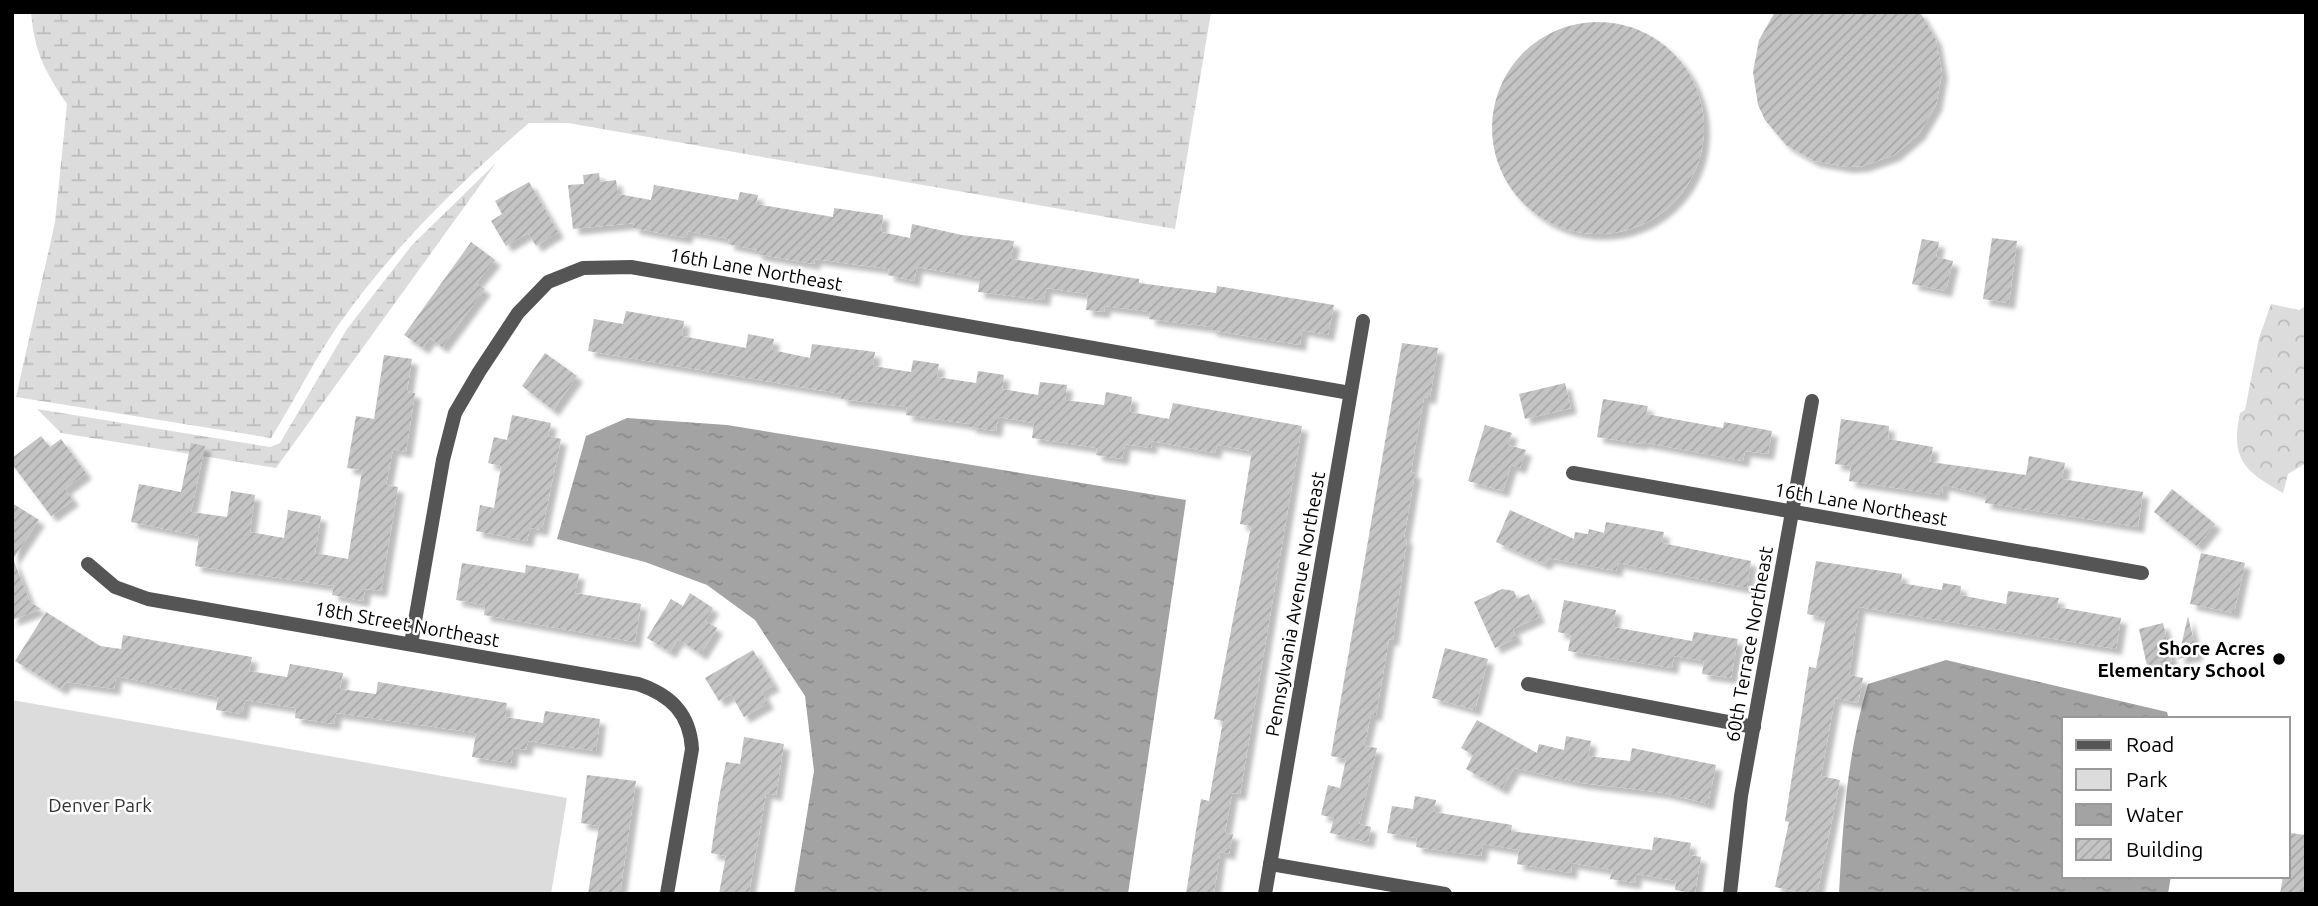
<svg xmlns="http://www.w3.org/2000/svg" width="2318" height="906" font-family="Ubuntu,sans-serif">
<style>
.forest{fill:url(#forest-crowns)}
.wetland{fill:url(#wetland-marsh)}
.green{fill:#dcdcdc}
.water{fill:url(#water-ripples)}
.building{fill:url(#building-hatch);filter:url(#shadow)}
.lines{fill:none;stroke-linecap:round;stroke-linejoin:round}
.street{stroke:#555;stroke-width:14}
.poi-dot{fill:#000;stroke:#fff;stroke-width:2.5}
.labels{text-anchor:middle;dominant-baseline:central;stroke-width:5;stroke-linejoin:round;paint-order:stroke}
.street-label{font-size:19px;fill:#000;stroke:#fff}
.poi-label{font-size:19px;font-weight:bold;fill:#000;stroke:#fff;text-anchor:end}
.park-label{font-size:19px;fill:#333;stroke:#fff}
</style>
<defs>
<pattern id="forest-crowns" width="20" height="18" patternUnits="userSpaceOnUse" patternTransform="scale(1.75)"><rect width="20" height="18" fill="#dcdcdc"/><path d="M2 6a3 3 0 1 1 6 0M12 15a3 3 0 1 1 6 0" fill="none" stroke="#bbb"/></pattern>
<pattern id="wetland-marsh" width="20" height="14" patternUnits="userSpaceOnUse" patternTransform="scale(1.75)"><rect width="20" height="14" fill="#dcdcdc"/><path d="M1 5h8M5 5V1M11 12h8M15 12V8" fill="none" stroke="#bbb"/></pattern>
<pattern id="water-ripples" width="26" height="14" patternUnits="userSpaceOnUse" patternTransform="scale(1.75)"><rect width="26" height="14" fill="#a3a3a3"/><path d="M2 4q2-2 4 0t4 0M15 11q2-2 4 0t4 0" fill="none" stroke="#8b8b8b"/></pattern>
<pattern id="building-hatch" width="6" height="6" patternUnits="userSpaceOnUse" patternTransform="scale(1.75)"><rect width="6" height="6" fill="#c4c4c4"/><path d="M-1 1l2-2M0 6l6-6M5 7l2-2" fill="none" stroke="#a7a7a7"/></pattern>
<filter id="shadow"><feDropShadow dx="6" dy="6" stdDeviation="2" flood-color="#0004"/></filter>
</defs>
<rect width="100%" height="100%" fill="#fff"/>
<!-- forest -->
<path class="forest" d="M2271 304 2299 310 2306 306V463L2288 474 2283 493C2245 471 2230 460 2240 413L2245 410 2259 338Z"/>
<!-- wetland -->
<g class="wetland">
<path d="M31 12H1211L1175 229 568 123H529C459 183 393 248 339 324 314 360 294 401 271 438L16 397 55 222 67 104C45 72 34 51 31 12Z"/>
<polygon points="496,163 276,468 61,433 37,409 270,447 280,443 347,329 412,245"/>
</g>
<!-- green -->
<polygon class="green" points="12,700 567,798 551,894 12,894"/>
<!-- water -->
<g class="water">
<polygon points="627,418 727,425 1186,500 1128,894 794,894 814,771 805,696 755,620 707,585 645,562 557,539 586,436"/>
<path d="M1946 660 2167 712 2169 719H2064V876H2171L2168 894H1839C1843 823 1847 753 1868 684Z"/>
</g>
<!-- building -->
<g class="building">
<polygon points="1775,12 1920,12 1936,40 1942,73 1936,105 1919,134 1894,155 1863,166 1847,167 1814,161 1786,145 1765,120 1758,105 1753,72 1759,40"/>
<circle cx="1598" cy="128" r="106"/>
<polygon points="599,173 600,182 616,180 618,194 651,200 654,185 738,200 740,192 758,195 756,204 833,217 834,208 883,215 881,232 910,238 912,224 962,235 1014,241 1011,259 1139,279 1139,283 1216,293 1217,286 1334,305 1328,335 1302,330 1300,345 1211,330 1211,327 1149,319 1150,312 1105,306 1104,312 1086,310 1088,294 1046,288 1044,300 978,292 980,278 917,267 914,281 888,275 889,269 815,259 814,264 756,254 757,250 728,244 729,239 688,231 686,238 633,228 634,223 573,229 568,185 584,184 583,175"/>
<polygon points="529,182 558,232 536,246 528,233 506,246 491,221 502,214 495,201"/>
<polygon points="1992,238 2017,241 2009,303 1983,299"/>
<polygon points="1922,239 1939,242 1936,257 1953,261 1946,291 1912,284"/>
<polygon points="471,242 495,260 476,283 485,289 442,347 430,338 423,348 404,335"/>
<polygon points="626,311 684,321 682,336 746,348 748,334 774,339 772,350 810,358 812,344 875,352 873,366 911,372 913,360 939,364 937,377 976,383 978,371 1004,375 1002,389 1038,395 1040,382 1067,385 1065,400 1104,405 1106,392 1132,397 1130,412 1169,419 1173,403 1302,426 1240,794 1232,793 1225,833 1233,834 1229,854 1220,852 1214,894 1186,894 1201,799 1209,801 1223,721 1214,719 1251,526 1240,524 1252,451 1217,445 1215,453 1152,441 1151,448 1125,444 1122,459 1096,455 1097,448 1032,438 1034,423 998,417 996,431 970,427 970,424 906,415 907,407 841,399 842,394 588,351 594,319 623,324"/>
<polygon points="1402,343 1438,348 1430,398 1424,397 1411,472 1415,473 1404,538 1407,538 1393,640 1389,639 1376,715 1371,715 1364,746 1377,748 1359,824 1371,827 1368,842 1330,833 1334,818 1321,815 1328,785 1340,788 1346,759 1331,756"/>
<polygon points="545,353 577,376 553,410 522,386"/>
<polygon points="384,355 412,359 407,391 415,393 406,452 393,449 386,485 398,487 381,591 365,589 363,601 332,595 334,586 195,566 199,536 131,522 139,484 181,492 191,443 205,446 191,512 227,517 231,491 255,495 250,532 284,538 288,510 321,516 315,553 348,559 362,470 347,468 356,416 374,419"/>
<polygon points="1565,383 1571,408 1525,419 1519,394"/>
<polygon points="1603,399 1648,406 1646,414 1723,428 1724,422 1772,431 1768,454 1745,451 1743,461 1642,442 1641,444 1597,437"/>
<polygon points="512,415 551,423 548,436 561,439 542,530 530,528 527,541 476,531 480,505 494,508 501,466 488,463 494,437 507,440"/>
<polygon points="1841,419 1889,426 1888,439 1933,447 1930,462 2026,475 2029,456 2065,463 2062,479 2143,492 2138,527 1985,503 1986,495 1943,485 1942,495 1849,481 1851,466 1835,464"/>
<polygon points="1485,425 1512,433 1508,445 1526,450 1520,468 1511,465 1503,491 1468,481"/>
<polygon points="41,436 50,447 61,439 86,473 65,489 73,500 51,516 12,464 12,458"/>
<polygon points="2172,489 2215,524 2197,546 2154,512"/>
<polygon points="12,503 39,520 13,559 30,602 41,609 12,620"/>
<polygon points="1510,510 1574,539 1575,532 1588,534 1589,529 1604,533 1606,522 1664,532 1662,543 1751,561 1747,588 1618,563 1616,571 1549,558 1545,564 1496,542"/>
<polygon points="2201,553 2245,563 2234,613 2190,604"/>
<polygon points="1816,561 1902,574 1901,583 1942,590 1943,583 1961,586 1960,595 2006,604 2008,591 2059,598 2057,607 2121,618 2116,649 1859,607 1849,675 1863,678 1858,703 1835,698 1821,776 1840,780 1817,894 1806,894 1775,887 1789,822 1785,821 1809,667 1816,668 1826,618 1807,614"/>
<polygon points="462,563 525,573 526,565 579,574 575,593 641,604 635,642 484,615 485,605 456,600"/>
<polygon points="1502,589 1514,591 1517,599 1529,594 1539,617 1513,629 1516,638 1495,648 1474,602"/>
<polygon points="690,593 713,608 705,621 717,628 701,654 678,639 670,652 647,638 671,599 683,606"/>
<polygon points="1564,600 1616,610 1613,627 1692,641 1694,632 1738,639 1731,678 1702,674 1704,661 1674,656 1672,668 1568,651 1571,635 1558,632"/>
<polygon points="46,612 100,646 121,649 123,635 252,657 249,671 287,677 290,664 343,673 340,689 376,694 378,682 507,703 505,717 543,723 545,711 600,719 596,751 528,741 526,750 513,748 511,763 472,757 476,733 336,713 334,724 295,718 296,708 245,700 242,714 216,710 218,697 116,676 114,689 66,682 61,689 15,661"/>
<polygon points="2188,616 2197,655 2178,659"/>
<polygon points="2163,623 2172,661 2147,666 2139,629"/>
<polygon points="1445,648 1488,659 1475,710 1432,698"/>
<polygon points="753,650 774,685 762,692 768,703 744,717 731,694 719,701 705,678"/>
<polygon points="1477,720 1537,753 1539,744 1564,750 1566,736 1591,741 1588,756 1630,761 1632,748 1716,765 1708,804 1665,793 1582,783 1514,768 1502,789 1466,769 1473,755 1461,748"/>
<polygon points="744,737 784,744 776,795 766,793 749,894 719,894 726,856 711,853 719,798 726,762 740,764"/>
<polygon points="587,775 636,781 620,894 588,894 599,826 581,823"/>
<polygon points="1415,796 1436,800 1434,812 1512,825 1511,831 1652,850 1654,837 1691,843 1689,855 1701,857 1695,893 1675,890 1676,881 1636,874 1635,883 1610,879 1612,870 1572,863 1571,873 1517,864 1519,850 1483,844 1481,856 1416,847 1417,838 1387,833 1392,806 1413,809"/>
<polygon points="2290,833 2306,835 2306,894 2280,894 2283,876 2288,876"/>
</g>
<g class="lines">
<!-- street -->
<g class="street">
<polyline points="1573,473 2142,573"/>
<path d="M88 564 115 587 148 599 638 684C671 695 690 714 692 749L667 894"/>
<polyline points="411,644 443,460 455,413 479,372 518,313 548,282 583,268 631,267 1350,393"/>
<polyline points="1528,684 1754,727"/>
<polyline points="1270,864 1445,894"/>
<polyline points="1265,894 1363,321"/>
<polyline points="1730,894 1741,796 1812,401"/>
</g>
</g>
<!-- markers -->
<circle class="poi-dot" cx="2279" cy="659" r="7"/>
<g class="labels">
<!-- street labels -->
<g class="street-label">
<text transform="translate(756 269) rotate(10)">16th Lane Northeast</text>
<text transform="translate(1861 504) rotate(10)">16th Lane Northeast</text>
<text transform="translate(1295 604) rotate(-80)">Pennsylvania Avenue Northeast</text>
<text transform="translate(407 624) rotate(10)">18th Street Northeast</text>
<text transform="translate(1749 644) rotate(-80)">60th Terrace Northeast</text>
</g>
<!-- poi labels -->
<g class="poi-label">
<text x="2265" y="648">Shore Acres<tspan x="2265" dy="22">Elementary School</tspan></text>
</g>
<!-- park labels -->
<g class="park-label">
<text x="100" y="805">Denver Park</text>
</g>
</g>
<!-- border -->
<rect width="2318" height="906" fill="none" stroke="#000000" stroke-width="28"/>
<!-- legend -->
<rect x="2062" y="717" width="228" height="161" fill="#ffffff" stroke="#999999" stroke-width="2"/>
<rect x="2076" y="740" width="35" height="10" fill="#555555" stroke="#999999" stroke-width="2"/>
<text x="2126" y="752" font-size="21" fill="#000000">Road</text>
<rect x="2076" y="769" width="35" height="21" fill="#dcdcdc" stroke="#999999" stroke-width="2"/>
<text x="2126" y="787" font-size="21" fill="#000000">Park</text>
<rect x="2076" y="804" width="35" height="21" fill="url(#water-ripples)" stroke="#999999" stroke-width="2"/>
<text x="2126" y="822" font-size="21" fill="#000000">Water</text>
<rect x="2076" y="839" width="35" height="21" fill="url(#building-hatch)" stroke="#999999" stroke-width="2"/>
<text x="2126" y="857" font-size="21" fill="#000000">Building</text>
</svg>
